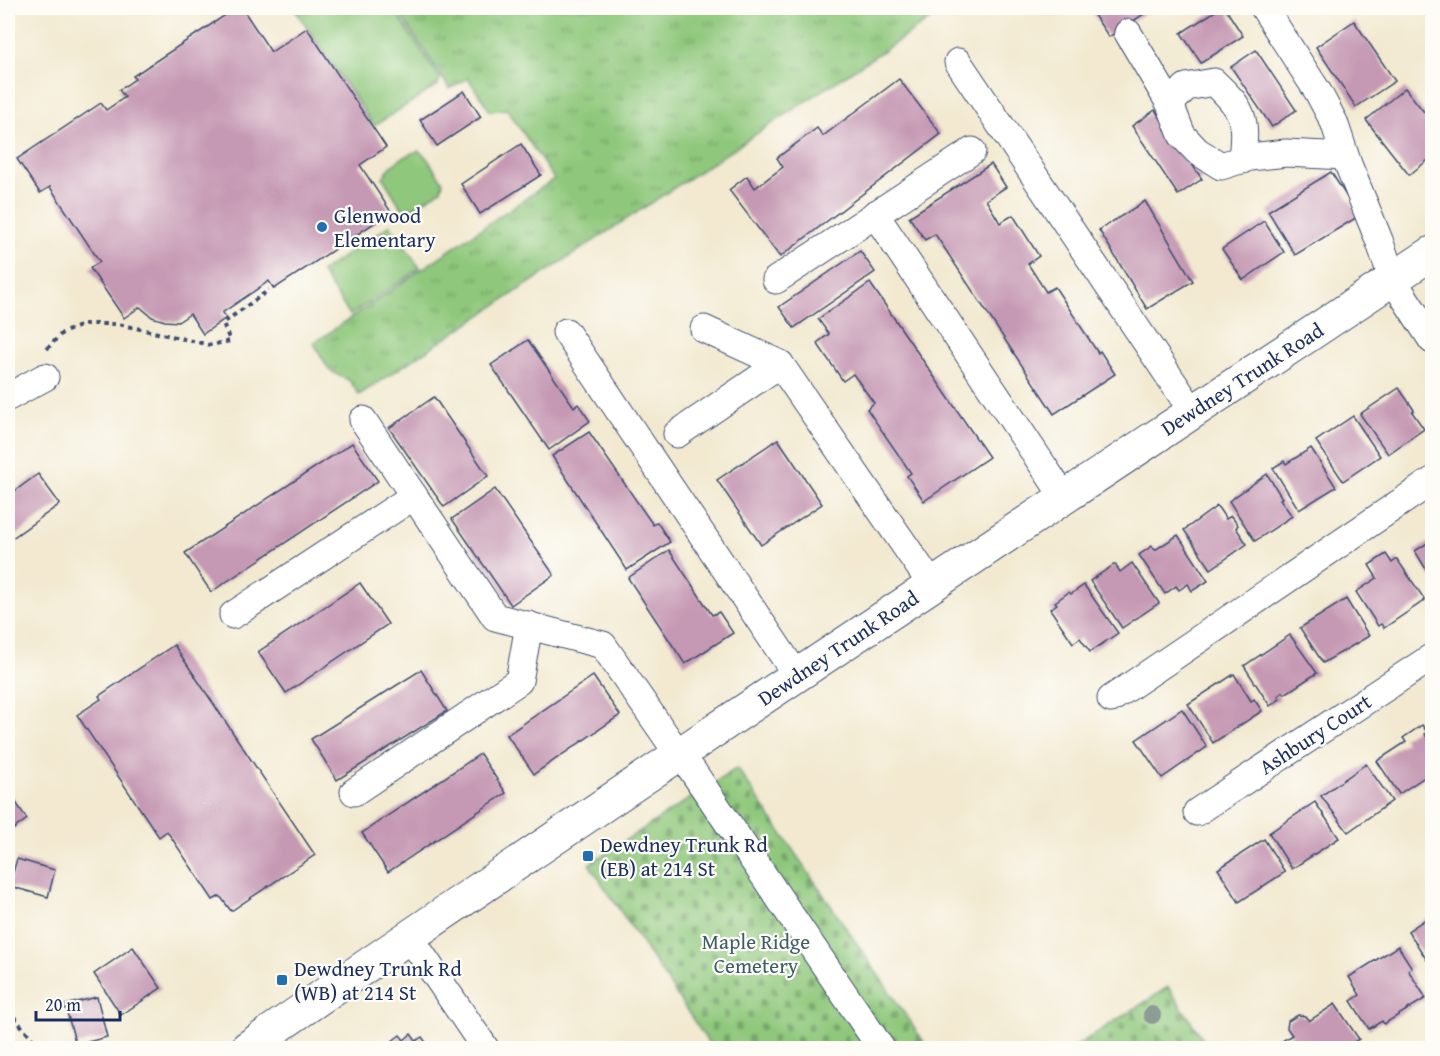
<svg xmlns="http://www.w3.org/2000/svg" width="1440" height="1056" font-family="'Gentium Book Plus',serif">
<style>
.grass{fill:url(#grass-tufts);stroke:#557c6d;stroke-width:1.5}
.cemetery{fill:url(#cemetery-stones);stroke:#557c6d;stroke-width:1.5}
.park{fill:#8fc87c;stroke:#557c6d;stroke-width:1.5}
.building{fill:#c598b3}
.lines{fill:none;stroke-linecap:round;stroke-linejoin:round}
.minor-casing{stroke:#3b4b6f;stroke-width:29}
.major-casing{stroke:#3b4b6f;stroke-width:35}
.path{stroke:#3b4b6f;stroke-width:4;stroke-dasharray:4.5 4.5;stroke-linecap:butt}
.minor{stroke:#fff;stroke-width:27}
.major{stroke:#fff;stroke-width:33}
.tree{fill:#8f9c96}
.poi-dot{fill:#1f6fb2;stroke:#fdfcf7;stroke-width:2}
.labels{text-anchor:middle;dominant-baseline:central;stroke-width:4.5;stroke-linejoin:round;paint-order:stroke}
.poi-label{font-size:21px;fill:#1b2f5e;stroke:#fdfcf7;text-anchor:start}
.street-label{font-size:21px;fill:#1b2f5e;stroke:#fdfcf7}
.park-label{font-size:21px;fill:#3e5d67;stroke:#fdfcf7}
</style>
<defs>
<pattern id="grass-tufts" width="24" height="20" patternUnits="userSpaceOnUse" patternTransform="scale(1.5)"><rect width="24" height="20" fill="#8fc87c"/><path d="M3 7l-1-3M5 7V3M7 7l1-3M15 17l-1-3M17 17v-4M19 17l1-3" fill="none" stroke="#74a369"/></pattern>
<pattern id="cemetery-stones" width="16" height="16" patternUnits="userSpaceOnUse" patternTransform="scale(1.5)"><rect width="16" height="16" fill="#8fc87c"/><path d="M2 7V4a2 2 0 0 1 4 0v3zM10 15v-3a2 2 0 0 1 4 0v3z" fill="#74a369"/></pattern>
</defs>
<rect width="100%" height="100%" fill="#fdfcf7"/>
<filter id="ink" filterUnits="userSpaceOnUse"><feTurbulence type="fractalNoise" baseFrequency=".0167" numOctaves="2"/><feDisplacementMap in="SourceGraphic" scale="12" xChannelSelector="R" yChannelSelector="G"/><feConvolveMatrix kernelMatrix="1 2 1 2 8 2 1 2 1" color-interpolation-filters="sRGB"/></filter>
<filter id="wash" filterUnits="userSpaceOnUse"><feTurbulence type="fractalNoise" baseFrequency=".008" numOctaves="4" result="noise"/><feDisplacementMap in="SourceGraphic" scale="24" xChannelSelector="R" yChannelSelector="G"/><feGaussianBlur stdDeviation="1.35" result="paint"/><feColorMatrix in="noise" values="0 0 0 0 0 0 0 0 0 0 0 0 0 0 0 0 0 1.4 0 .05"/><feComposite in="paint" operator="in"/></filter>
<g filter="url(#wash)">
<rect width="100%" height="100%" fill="#f2e9d0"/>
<!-- grass -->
<polygon class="grass" points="416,8 948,8 359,395 350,381 329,370 314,343 554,179 507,109 490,111 468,78 450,89 402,17"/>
<!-- cemetery -->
<g class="cemetery">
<polygon points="737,768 928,1048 712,1048 589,864"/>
<polygon points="1168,987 1209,1048 1073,1048"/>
</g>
<!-- park -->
<g class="park">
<polygon points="294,8 393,8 440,78 438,85 374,126"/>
<path d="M419 151 426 157 443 182 441 190 408 211 401 207 383 178C388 165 406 154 419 151Z"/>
<polygon points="390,225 420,268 350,315 321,272"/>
</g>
<g id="blocks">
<!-- building -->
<g class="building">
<polygon points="236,8 242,8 271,52 307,28 386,147 360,165 391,212 274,289 269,281 222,313 226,318 203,334 190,314 178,322 165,321 152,317 140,307 124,318 90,268 100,262 50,187 40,193 17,159 101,103 106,110 125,97 119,90 135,79 133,76"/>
<polygon points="1089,8 1153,8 1109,37"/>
<polygon points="1220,8 1225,8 1243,36 1201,63 1181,33"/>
<polygon points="1354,21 1395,81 1356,107 1316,47"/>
<polygon points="1256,50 1296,110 1272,127 1231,67"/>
<polygon points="899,79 941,134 780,257 729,190 747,176 755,188 783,167 777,158 817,128 823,136"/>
<polygon points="1405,88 1432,122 1432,157 1409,175 1366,120"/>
<polygon points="464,91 481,117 437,146 420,120"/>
<polygon points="1155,110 1202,179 1178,195 1132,126"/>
<polygon points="521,144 541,175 480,214 461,184"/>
<polygon points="991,164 1006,187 986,200 1000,223 1013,215 1039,256 1028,264 1046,292 1055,287 1098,353 1100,351 1115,374 1054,414 935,234 925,240 909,217"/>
<polygon points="1331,172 1359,216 1295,255 1268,211"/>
<polygon points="1145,201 1193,281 1147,309 1099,230"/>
<polygon points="1264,221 1284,252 1243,280 1222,249"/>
<polygon points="860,251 875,272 794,328 779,307"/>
<polygon points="870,283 989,457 924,501 907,476 911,473 867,409 874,403 853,374 843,381 817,343 829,334 818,319"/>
<polygon points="528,340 574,407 578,404 590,421 549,450 491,365"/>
<polygon points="1399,388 1414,410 1412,412 1424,429 1388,454 1360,414"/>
<polygon points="434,397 488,476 444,507 389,428"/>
<polygon points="1353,416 1380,456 1343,481 1316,441"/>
<polygon points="589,432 653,525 657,522 670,542 627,570 552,456"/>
<polygon points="778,439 822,504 761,545 717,480"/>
<polygon points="352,443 378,481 211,592 185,553"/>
<polygon points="1311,448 1336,487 1299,510 1273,468 1284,461 1286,464"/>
<polygon points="38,474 60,504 8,541 8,496"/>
<polygon points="1267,474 1282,498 1280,499 1292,516 1255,541 1229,501"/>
<polygon points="495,489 554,575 511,605 452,519"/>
<polygon points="1217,506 1226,519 1231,516 1238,525 1236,528 1247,544 1211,569 1184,530"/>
<polygon points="1178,535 1208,581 1192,591 1188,584 1179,590 1176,586 1165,594 1139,555 1152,546 1155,550"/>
<polygon points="1432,540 1432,579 1415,551"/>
<polygon points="669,550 712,615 719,612 733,633 685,664 628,578"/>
<polygon points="1386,554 1392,563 1397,559 1425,600 1384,628 1381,624 1378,626 1356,592 1377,578 1369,565"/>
<polygon points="1132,563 1159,603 1122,628 1090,581 1115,564 1120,572"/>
<polygon points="360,583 388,624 286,693 258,652"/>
<polygon points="1084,585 1118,633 1090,652 1080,638 1073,643 1050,609 1057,604 1055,602 1069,592 1071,594"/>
<polygon points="1346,599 1369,636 1323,663 1300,628"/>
<polygon points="1290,635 1317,673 1285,694 1283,692 1278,696 1280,699 1270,706 1244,666"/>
<polygon points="174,645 315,855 231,911 220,896 213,900 167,831 159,837 77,715 101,699 99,696"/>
<polygon points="421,670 447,711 337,780 311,739"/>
<polygon points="1234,674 1251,701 1254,699 1262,711 1213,743 1188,704"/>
<polygon points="593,676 620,715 534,774 507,735"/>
<polygon points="1182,709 1207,747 1162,778 1136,740"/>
<polygon points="1422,725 1427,732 1425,734 1432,746 1432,772 1399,794 1377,761 1406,742 1403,738"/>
<polygon points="480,754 506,793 388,872 362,833"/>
<polygon points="1366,764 1392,801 1348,832 1321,796"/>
<polygon points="11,795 27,819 8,833 8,797"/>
<polygon points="1315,802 1339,838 1292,869 1269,833"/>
<polygon points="1264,839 1285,872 1239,902 1218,869"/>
<polygon points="17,859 55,870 48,897 9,886"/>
<polygon points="1432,915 1432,968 1408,931"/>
<polygon points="1398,946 1412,968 1408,970 1426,998 1384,1024 1382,1021 1369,1029 1351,1001 1360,995 1349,977"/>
<polygon points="133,947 161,988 121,1015 94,974"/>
<polygon points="97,997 107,1037 76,1045 65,1005"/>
<polygon points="1335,1004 1359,1039 1344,1048 1271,1048 1292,1035 1287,1028 1288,1021 1298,1015 1305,1016 1309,1021"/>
<polygon points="411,1034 416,1041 422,1037 430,1048 383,1048 400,1035 404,1040"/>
</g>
</g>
</g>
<g filter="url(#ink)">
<use href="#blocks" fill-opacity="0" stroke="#3b4b6f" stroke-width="1.5"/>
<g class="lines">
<defs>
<g id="minor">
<polyline points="1264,8 1318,92 1334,122 1348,164 1379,240 1393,280 1432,340"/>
<polyline points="1128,33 1170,104 1182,135 1197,151 1221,166 1250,157 1286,153 1345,156"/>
<polyline points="958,62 1193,412"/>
<path d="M1170 104 1186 87 1214 82C1245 111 1246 118 1242 160"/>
<polyline points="875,214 1064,497"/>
<polyline points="776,280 972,151"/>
<polyline points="704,329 780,364 932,585"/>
<polyline points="566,332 797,676"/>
<polyline points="8,397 45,377"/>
<polyline points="363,420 495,617 603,645 679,755"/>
<polyline points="677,434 780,364"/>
<polyline points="233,615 414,496"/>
<polyline points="1111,699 1432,481"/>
<polyline points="681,754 881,1048"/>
<polyline points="354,792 519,681 529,625"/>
<polyline points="1197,812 1432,657"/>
<polyline points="409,936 485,1048"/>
</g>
<path id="major" d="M247 1048C638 778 1036 517 1432 253"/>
</defs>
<!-- minor casing -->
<use href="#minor" class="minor-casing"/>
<!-- major casing -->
<use href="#major" class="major-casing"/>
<!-- path -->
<g class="path">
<polyline points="47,349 62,333 85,324 118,324 210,345 230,341 223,323 269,290"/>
<polyline points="8,1010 40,1048"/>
</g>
<!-- minor -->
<use href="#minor" class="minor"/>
<!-- major -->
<use href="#major" class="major"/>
</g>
<!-- trees -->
<circle class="tree" cx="1152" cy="1015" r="9"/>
</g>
<!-- markers -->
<g class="poi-dot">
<circle cx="322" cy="227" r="6"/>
<rect x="582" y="850" width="12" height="12" rx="3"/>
<rect x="276" y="974" width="12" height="12" rx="3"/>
</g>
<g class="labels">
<!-- poi labels -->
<g class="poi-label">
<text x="334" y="215">Glenwood<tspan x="334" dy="24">Elementary</tspan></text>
<text x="600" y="844">Dewdney Trunk Rd<tspan x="600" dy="24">(EB) at 214 St</tspan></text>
<text x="294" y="968">Dewdney Trunk Rd<tspan x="294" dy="24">(WB) at 214 St</tspan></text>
</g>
<!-- street labels -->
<g class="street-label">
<text transform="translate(1242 379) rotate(-33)">Dewdney Trunk Road</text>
<text transform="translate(838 648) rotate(-34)">Dewdney Trunk Road</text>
<text transform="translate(1315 734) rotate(-33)">Ashbury Court</text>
</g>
<!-- park labels -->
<g class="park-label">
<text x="756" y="941">Maple Ridge<tspan x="756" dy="24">Cemetery</tspan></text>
</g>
</g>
<!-- margin -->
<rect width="1440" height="1056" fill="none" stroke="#fdfcf7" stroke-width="30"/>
<!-- scale -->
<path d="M36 1011v9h84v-9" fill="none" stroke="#1b2f5e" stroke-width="3"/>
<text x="45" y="1011" font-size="18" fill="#1b2f5e" stroke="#fdfcf7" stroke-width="4.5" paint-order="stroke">20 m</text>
</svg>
